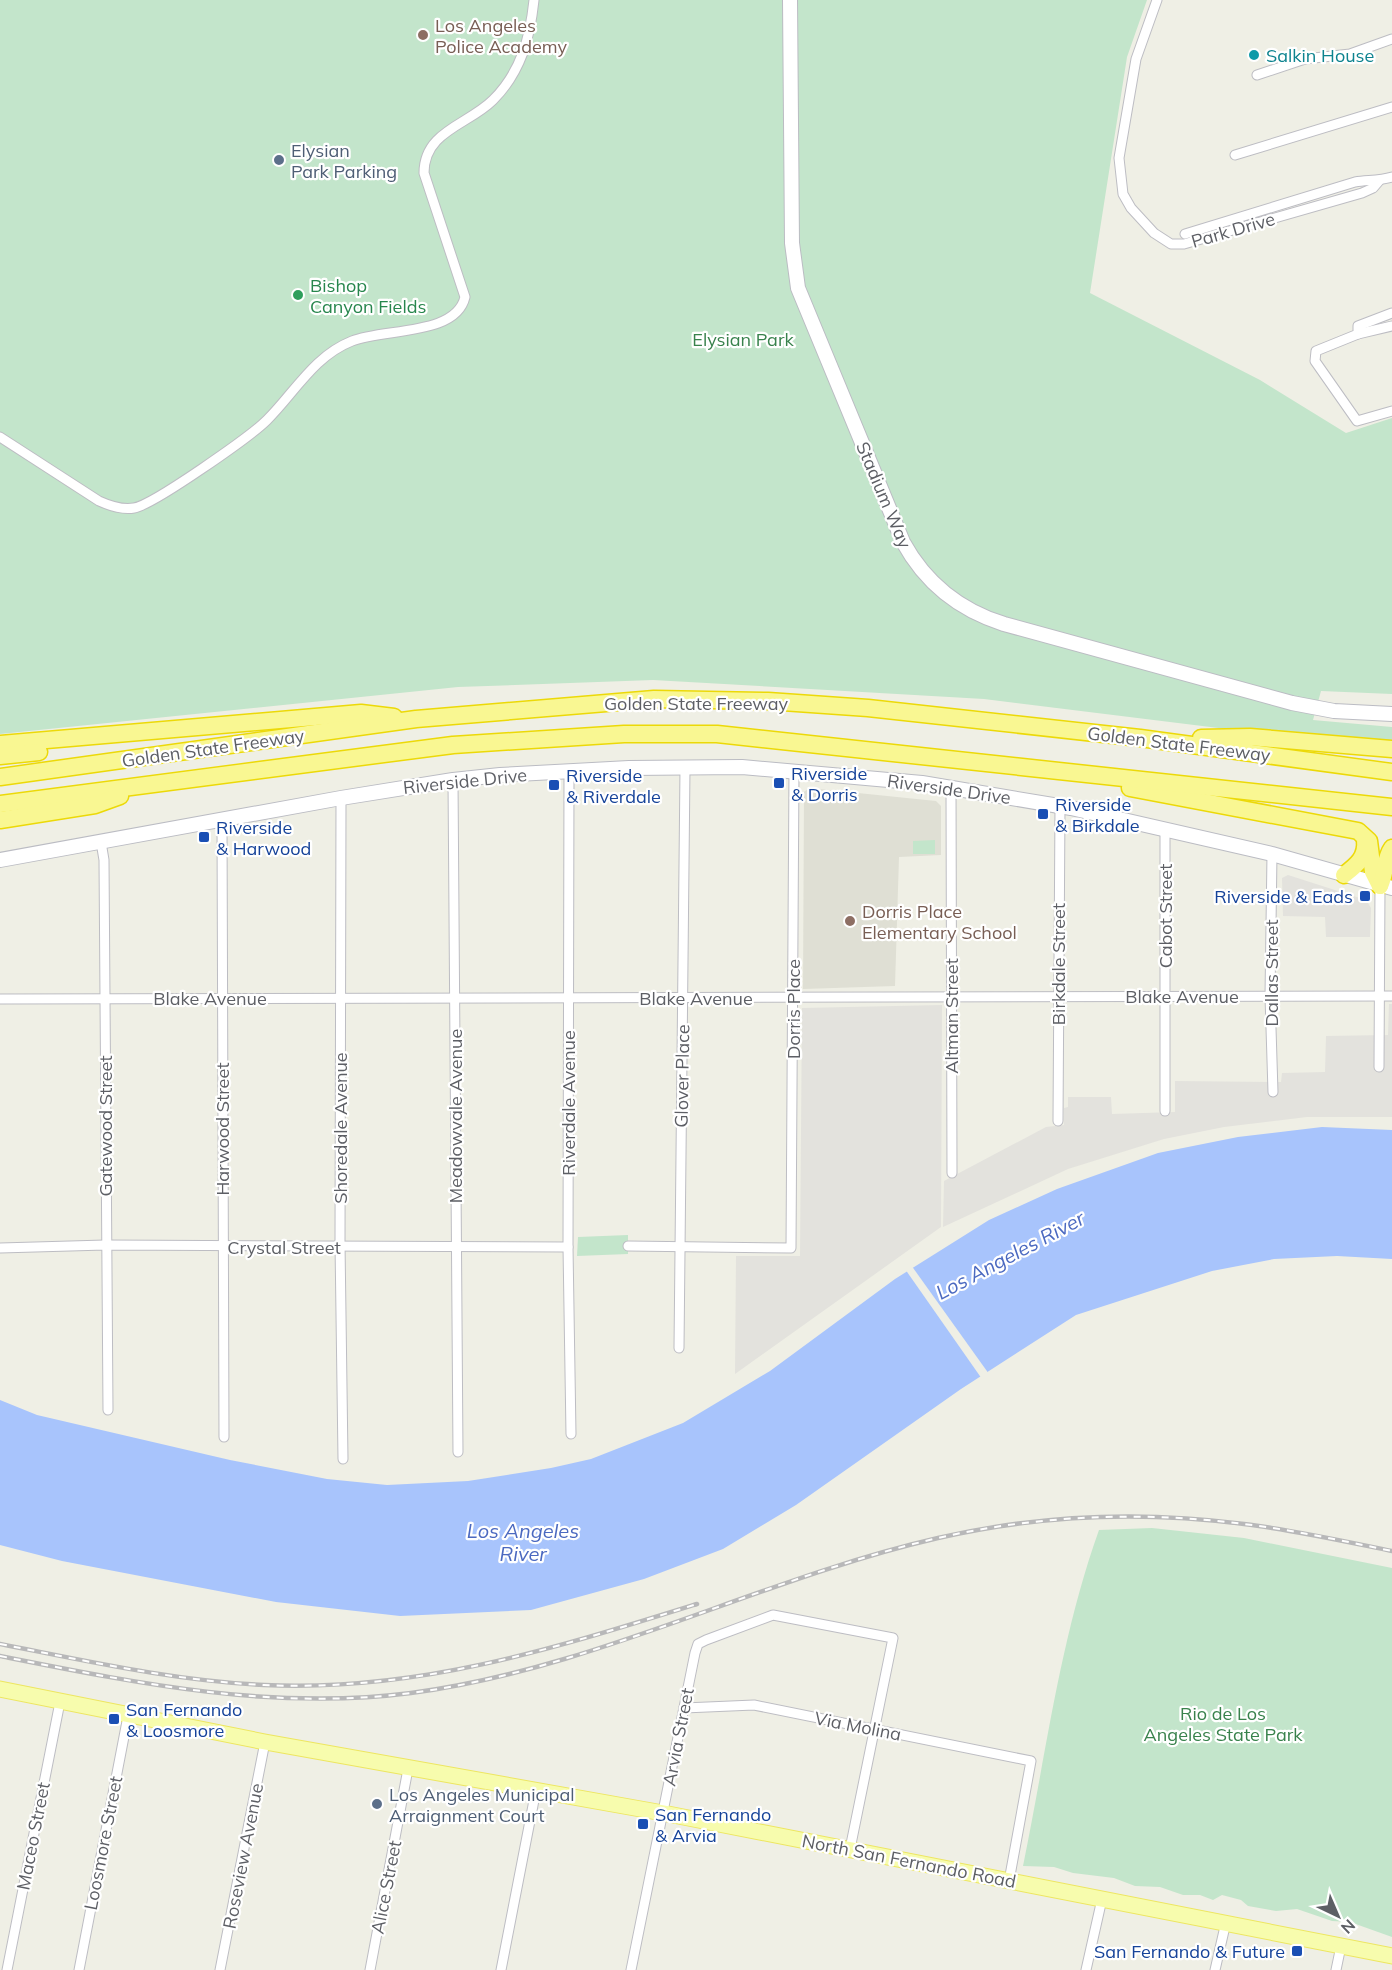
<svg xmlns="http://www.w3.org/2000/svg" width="1392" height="1970" font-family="Mulish,sans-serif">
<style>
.industrial{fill:#e3e2dd}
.education{fill:#dfdfd4}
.green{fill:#c3e5cb}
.water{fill:#a8c4fc}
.pier{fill:#efefe5}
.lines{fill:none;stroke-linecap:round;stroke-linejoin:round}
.minor-casing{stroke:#bdbdc3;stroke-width:11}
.secondary-casing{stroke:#bbbcc3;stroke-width:16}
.primary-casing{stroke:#ede661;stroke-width:17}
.motorway-casing{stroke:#ecd908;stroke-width:19}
.minor{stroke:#fff;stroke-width:9}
.secondary{stroke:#fff;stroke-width:14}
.primary{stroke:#f7fcad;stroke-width:15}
.motorway{stroke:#f9f792;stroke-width:16}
.rail-casing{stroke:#b8b8b9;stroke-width:4.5}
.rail{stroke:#fff;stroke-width:2;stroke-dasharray:7;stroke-linecap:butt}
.education-dot{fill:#8d6e63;stroke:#fff;stroke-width:2}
.culture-dot{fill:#0f9aa8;stroke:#fff;stroke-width:2}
.service-dot{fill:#5c6f8a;stroke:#fff;stroke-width:2}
.leisure-dot{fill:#2e9e5b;stroke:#fff;stroke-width:2}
.transit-dot{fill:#1a4fb4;stroke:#fff;stroke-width:2}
.labels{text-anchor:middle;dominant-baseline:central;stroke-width:4.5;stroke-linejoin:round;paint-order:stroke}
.education-label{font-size:18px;fill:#785e54;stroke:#fff;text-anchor:start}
.culture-label{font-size:18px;fill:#0d838f;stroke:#fff;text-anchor:start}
.service-label{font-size:18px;fill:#4e5e75;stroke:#fff;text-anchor:start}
.street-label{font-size:18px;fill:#5d5f65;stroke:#fff}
.leisure-label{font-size:18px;fill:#27864d;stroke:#fff;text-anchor:start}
.park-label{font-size:18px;fill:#38824c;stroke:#fff}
.transit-label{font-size:18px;fill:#164399;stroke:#fff;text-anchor:start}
.water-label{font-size:20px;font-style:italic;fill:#4b69c0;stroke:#fff}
</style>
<rect width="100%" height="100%" fill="#efefe5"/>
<!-- industrial -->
<g class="industrial">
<polygon points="1288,875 1366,900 1371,908 1370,937 1326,937 1325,917 1283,916 1282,878"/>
<polygon points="1389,1004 1392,1004 1392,1117 1307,1117 1224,1127 1164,1139 1068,1169 943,1227 944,1181 1046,1127 1064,1125 1064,1108 1068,1107 1068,1097 1111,1097 1112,1114 1175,1112 1175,1081 1281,1082 1282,1073 1325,1072 1326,1036 1388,1035"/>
<polygon points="942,1005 941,1227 735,1374 736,1256 800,1256 802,1008"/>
</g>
<!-- education -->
<polygon class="education" points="809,788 936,801 941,806 941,855 899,857 895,986 803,989 804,792"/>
<!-- green -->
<g class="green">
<polygon points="0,0 1147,0 1127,57 1090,293 1260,380 1346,433 1392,418 1392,694 1321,691 1313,720 1392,727 1392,741 1267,734 984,699 653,680 458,687 0,734"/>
<polygon points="935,840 935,854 913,854 913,841"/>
<polygon points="628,1235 628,1254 577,1256 578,1237"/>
<path d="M1152 1528 1244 1538 1392 1568V1937L1350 1922 1332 1921 1297 1909 1276 1911 1248 1906 1241 1900 1222 1895 1213 1900 1200 1895H1183L1160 1887 1135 1886 1114 1878 1073 1873 1054 1867 1023 1866C1046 1754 1060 1639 1099 1530Z"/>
</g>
<!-- water -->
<polygon class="water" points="1322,1127 1392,1130 1392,1259 1337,1256 1274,1259 1212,1271 1076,1315 961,1389 796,1505 723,1549 644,1579 531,1610 400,1616 276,1602 62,1561 0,1545 0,1400 37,1415 230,1460 327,1479 387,1485 468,1481 551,1468 591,1459 683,1423 770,1371 895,1279 989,1220 1057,1189 1158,1153 1238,1137"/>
<!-- pier -->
<polygon class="pier" points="911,1265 989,1374 982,1379 905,1269"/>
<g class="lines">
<defs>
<g id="minor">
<polyline points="1157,0 1136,59 1119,158 1123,194 1131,208 1154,233 1171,244 1184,244 1362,193 1373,188 1379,181"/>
<polyline points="1257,75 1305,59 1350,54 1392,39"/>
<polyline points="1235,155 1392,107"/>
<path d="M1185 234 1355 182C1368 180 1379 181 1392 177"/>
<polyline points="1392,313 1358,326 1358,334 1316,351 1315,361 1357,421 1392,411"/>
<polyline points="1358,334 1392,326"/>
<path d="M0 437 99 501C110 506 122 510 134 508 153 505 251 436 267 420 295 392 314 356 352 341 384 328 456 336 465 297L424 173C424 131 468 125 493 100 521 72 530 38 534 0"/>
<polyline points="569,771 568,1247 571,1434"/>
<polyline points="453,780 458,1452"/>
<polyline points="951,787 952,1173"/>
<polyline points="341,798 340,1243 343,1459"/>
<polyline points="222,821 224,1437"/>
<polyline points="1165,829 1165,1111"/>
<polyline points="101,842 104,860 108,1410"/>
<polyline points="1272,854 1270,996 1273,1092"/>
<polyline points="0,999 1392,996"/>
<polyline points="1379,1067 1380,886"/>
<polyline points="1058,1121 1060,807"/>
<polyline points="628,1246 791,1248 794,770"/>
<polyline points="0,1248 105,1245 568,1247"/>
<polyline points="679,1348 685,768"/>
<polyline points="684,1708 754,1705 1031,1761 1009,1881"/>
<polyline points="7,1970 60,1702"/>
<polyline points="79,1970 128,1716"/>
<polyline points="220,1970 265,1742"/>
<polyline points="370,1970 408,1769"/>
<polyline points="501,1970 536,1790"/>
<polyline points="631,1970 695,1653 698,1644 706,1640 773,1615 893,1638 850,1849"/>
<polyline points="1086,1970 1102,1899"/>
<polyline points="1215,1970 1226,1922"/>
<polyline points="1336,1970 1341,1946"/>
</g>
<g id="secondary">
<path d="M790 0 792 243 798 288 903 542C926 584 959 610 1004 624L1292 703 1334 711 1392 714"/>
<polyline points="0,860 341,798 453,780 500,775 629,768 742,767 922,783 1071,808 1272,854 1392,888"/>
</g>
<polyline id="primary" points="0,1689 265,1742 663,1813 1392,1956"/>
<g id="motorway">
<polyline points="1201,738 1250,737 1392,749"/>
<polyline points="0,744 361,713 394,717"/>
<polyline points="0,756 39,752"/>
<polyline points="0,777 416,719 654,699 768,701 868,708 1140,738 1392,772"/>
<polyline points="1130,788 1358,831 1369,841 1373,872 1380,886"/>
<polyline points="0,804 453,745 624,734 717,734 1392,807"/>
<polyline points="0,820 95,805 120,796"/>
<path d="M1344 875C1357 865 1367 857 1365 840"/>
<path d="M1380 886C1386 873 1384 859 1392 848"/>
</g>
</defs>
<!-- minor casing -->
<use href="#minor" class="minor-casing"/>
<!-- secondary casing -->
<use href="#secondary" class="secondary-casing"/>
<!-- primary casing -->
<use href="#primary" class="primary-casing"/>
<!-- motorway casing -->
<use href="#motorway" class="motorway-casing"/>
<!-- minor -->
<use href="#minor" class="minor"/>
<!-- secondary -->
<use href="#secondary" class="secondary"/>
<!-- primary -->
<use href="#primary" class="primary"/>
<!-- motorway -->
<use href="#motorway" class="motorway"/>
<defs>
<g id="rail">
<path d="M0 1644C87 1661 175 1681 264 1685 417 1692 553 1649 697 1604"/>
<path d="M0 1656C136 1683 272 1711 411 1693 595 1669 759 1579 938 1538 1038 1515 1143 1511 1244 1524 1294 1530 1343 1541 1392 1551"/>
</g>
</defs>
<!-- rail casing -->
<use href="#rail" class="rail-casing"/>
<!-- rail -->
<use href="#rail" class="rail"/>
</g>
<!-- markers -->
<g class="education-dot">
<circle cx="423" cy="35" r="6"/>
<circle cx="850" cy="921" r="6"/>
</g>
<circle class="culture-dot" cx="1254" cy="55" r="6"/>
<g class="service-dot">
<circle cx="279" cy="160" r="6"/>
<circle cx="377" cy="1804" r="6"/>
</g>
<circle class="leisure-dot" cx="298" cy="295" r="6"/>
<g class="transit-dot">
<rect x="773" y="777" width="12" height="12" rx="3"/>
<rect x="548" y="779" width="12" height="12" rx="3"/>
<rect x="1037" y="808" width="12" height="12" rx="3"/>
<rect x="198" y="831" width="12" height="12" rx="3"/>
<rect x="1359" y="890" width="12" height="12" rx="3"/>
<rect x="108" y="1713" width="12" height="12" rx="3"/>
<rect x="637" y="1818" width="12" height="12" rx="3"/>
<rect x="1291" y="1945" width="12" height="12" rx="3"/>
</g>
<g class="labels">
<!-- education labels -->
<g class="education-label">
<text x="435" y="25">Los Angeles<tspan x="435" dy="21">Police Academy</tspan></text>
<text x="862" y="911">Dorris Place<tspan x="862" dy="21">Elementary School</tspan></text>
</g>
<!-- culture labels -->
<g class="culture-label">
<text x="1266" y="55">Salkin House</text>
</g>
<!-- service labels -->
<g class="service-label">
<text x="291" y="150">Elysian<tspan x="291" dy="21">Park Parking</tspan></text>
<text x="389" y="1794">Los Angeles Municipal<tspan x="389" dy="21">Arraignment Court</tspan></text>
</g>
<!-- street labels -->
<g class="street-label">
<text transform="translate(1233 230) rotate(-16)">Park Drive</text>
<text transform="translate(884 495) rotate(67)">Stadium Way</text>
<text x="696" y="703">Golden State Freeway</text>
<text transform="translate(1179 744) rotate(7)">Golden State Freeway</text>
<text transform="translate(213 748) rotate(-8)">Golden State Freeway</text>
<text transform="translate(465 781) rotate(-6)">Riverside Drive</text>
<text transform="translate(949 789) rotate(8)">Riverside Drive</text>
<text transform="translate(1165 916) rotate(-90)">Cabot Street</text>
<text transform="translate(1058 964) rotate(-90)">Birkdale Street</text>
<text transform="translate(1271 973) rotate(-90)">Dallas Street</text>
<text x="1182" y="996">Blake Avenue</text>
<text x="210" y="998">Blake Avenue</text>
<text x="696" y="998">Blake Avenue</text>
<text transform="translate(793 1009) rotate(-90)">Dorris Place</text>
<text transform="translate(951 1016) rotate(-90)">Altman Street</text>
<text transform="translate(682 1076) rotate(-89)">Glover Place</text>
<text transform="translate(568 1103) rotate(-90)">Riverdale Avenue</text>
<text transform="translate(455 1116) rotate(-90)">Meadowvale Avenue</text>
<text transform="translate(105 1126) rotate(-90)">Gatewood Street</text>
<text transform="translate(340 1128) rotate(-90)">Shoredale Avenue</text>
<text transform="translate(222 1129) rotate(-90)">Harwood Street</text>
<text x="284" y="1247">Crystal Street</text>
<text transform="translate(858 1726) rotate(11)">Via Molina</text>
<text transform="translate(678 1737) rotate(-79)">Arvia Street</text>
<text transform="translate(33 1836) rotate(-79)">Maceo Street</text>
<text transform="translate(103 1843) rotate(-79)">Loosmore Street</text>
<text transform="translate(243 1856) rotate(-79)">Roseview Avenue</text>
<text transform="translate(909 1861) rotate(11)">North San Fernando Road</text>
<text transform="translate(386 1887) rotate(-79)">Alice Street</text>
</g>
<!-- leisure labels -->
<g class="leisure-label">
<text x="310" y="285">Bishop<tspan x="310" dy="21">Canyon Fields</tspan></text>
</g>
<!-- park labels -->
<g class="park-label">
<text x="743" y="339">Elysian Park</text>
<text x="1223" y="1713">Rio de Los<tspan x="1223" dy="21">Angeles State Park</tspan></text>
</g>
<!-- transit labels -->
<g class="transit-label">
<text x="791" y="773">Riverside<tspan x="791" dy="21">&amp; Dorris</tspan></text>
<text x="566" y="775">Riverside<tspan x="566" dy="21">&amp; Riverdale</tspan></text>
<text x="1055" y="804">Riverside<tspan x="1055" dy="21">&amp; Birkdale</tspan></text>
<text x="216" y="827">Riverside<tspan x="216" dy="21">&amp; Harwood</tspan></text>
<text x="1353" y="896" text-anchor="end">Riverside &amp; Eads</text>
<text x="126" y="1709">San Fernando<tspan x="126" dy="21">&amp; Loosmore</tspan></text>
<text x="655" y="1814">San Fernando<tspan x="655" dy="21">&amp; Arvia</tspan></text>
<text x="1285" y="1951" text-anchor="end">San Fernando &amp; Future</text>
</g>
<!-- water labels -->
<g class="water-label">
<text transform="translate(1010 1255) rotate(-28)">Los Angeles River</text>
<text x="523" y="1530">Los Angeles<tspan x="523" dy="23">River</tspan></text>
</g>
</g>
<!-- north arrow -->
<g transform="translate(1338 1916) rotate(136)" stroke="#ffffff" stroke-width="4.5" paint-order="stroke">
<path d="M0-4.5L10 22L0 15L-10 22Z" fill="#5d5f65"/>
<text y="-9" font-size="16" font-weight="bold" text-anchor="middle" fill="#5d5f65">N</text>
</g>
</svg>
